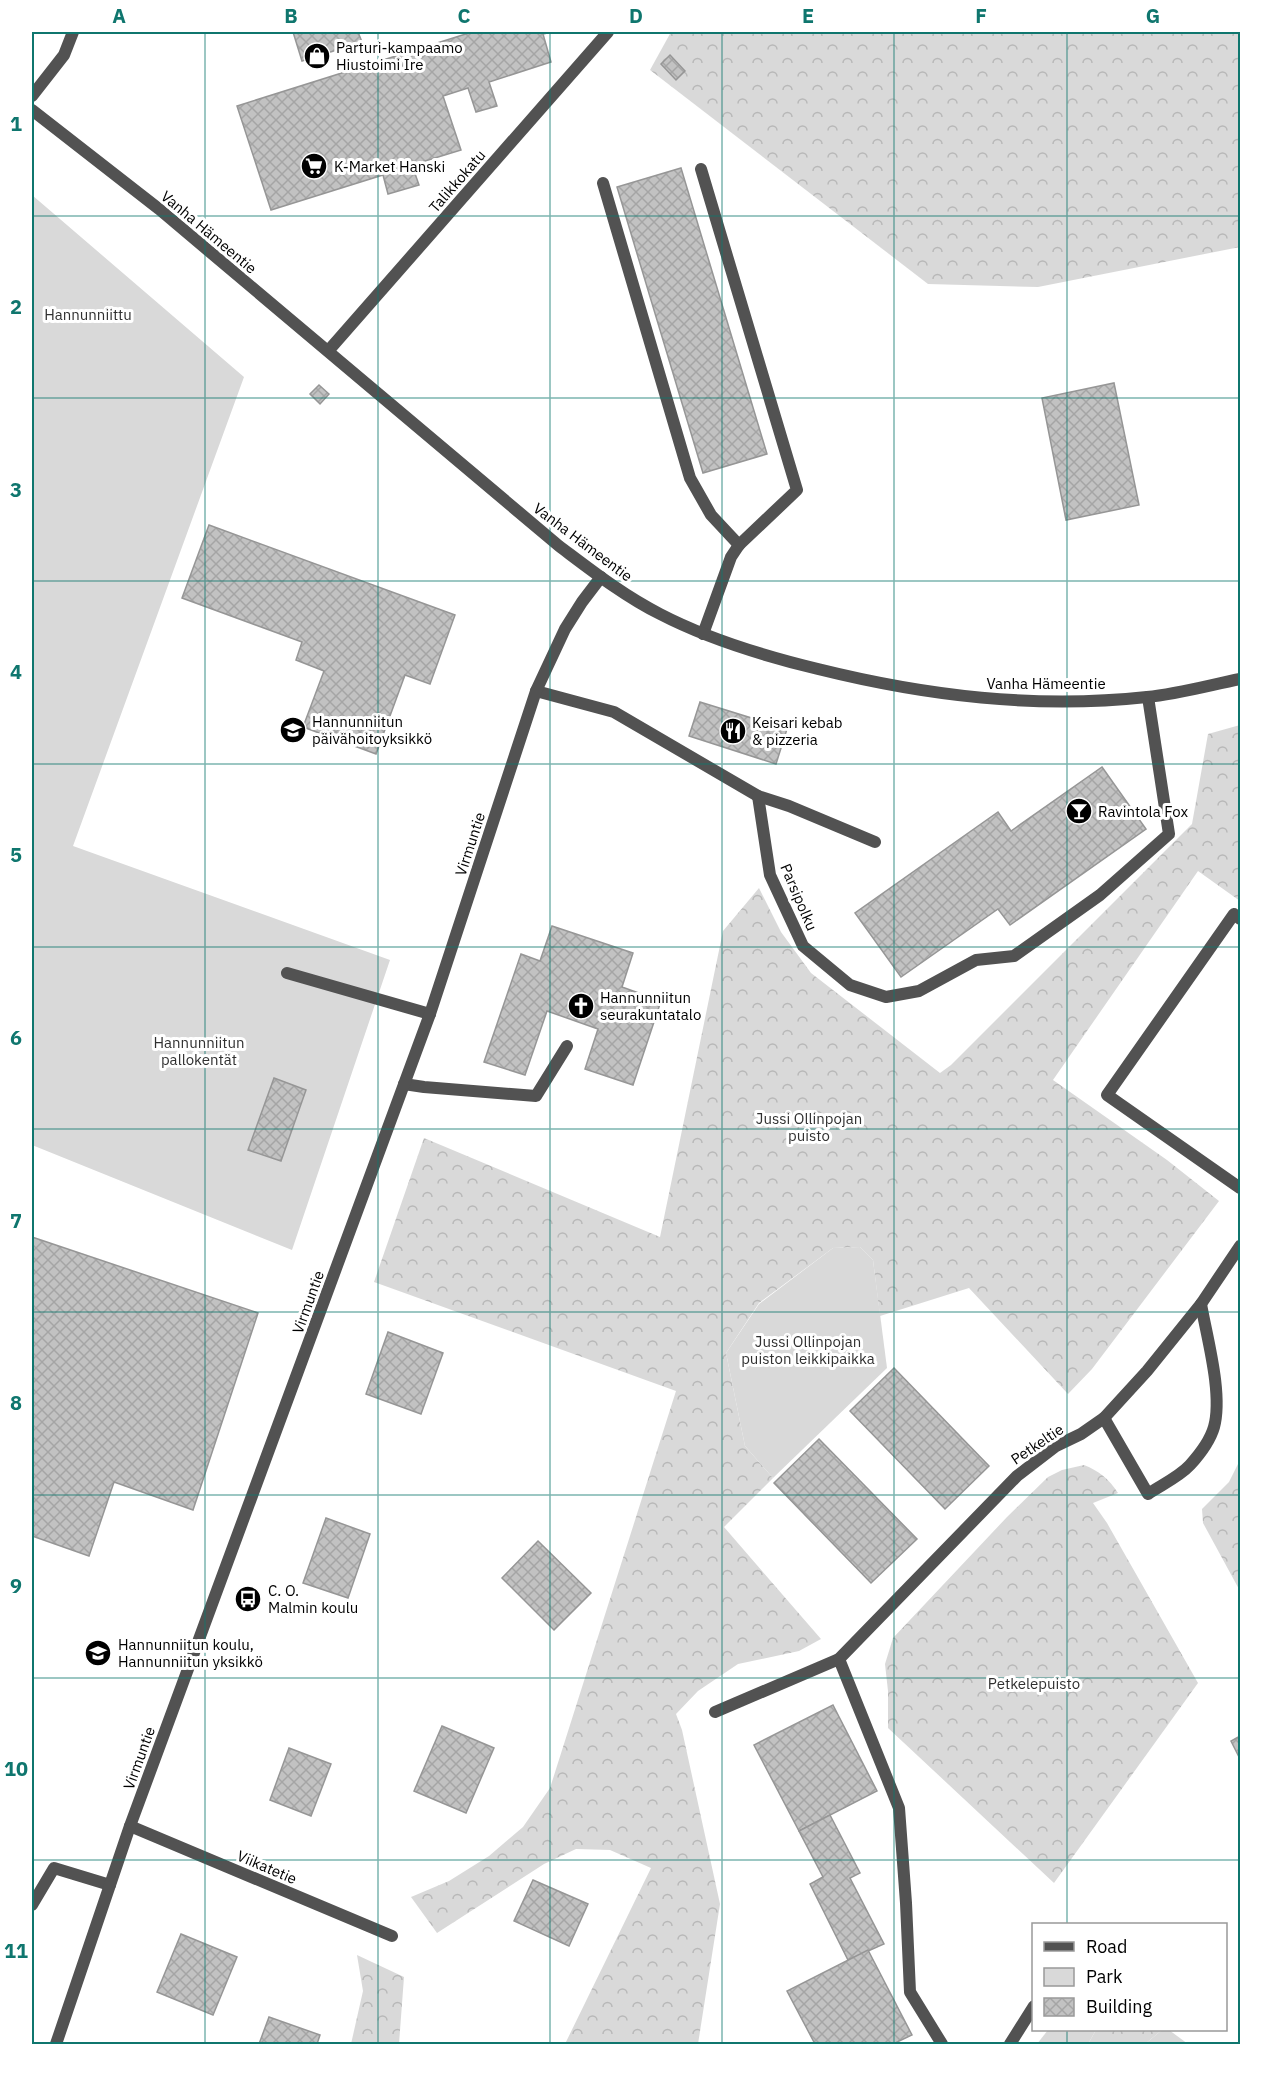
<svg xmlns="http://www.w3.org/2000/svg" width="1272" height="2076" font-family="'IBM Plex Sans',sans-serif">
<style>
.green{fill:#d9d9d9}
.forest{fill:url(#forest-crowns)}
.building{fill:url(#building-cross-hatch);stroke:#969696;stroke-width:1.5}
.lines{fill:none;stroke-linecap:round;stroke-linejoin:round}
.service{stroke:#525252;stroke-width:12}
.minor{stroke:#525252;stroke-width:12}
.tertiary{stroke:#525252;stroke-width:12}
.grid{fill:none;stroke:#0f766e;stroke-width:1.5;stroke-opacity:0.55}
.labels{text-anchor:middle;dominant-baseline:central;stroke-width:6;stroke-linejoin:round;paint-order:stroke}
.poi-label{font-size:15px;fill:#000;stroke:#fff;text-anchor:start}
.street-label{font-size:15px;fill:#000;stroke:#fff}
.park-label{font-size:15px;fill:#303030;stroke:#fff}
.neatline{fill:none;stroke:#0f766e;stroke-width:2}
.grid-label{font-size:20px;text-anchor:middle;font-weight:bold;fill:#0f766e}
</style>
<defs>
<pattern id="forest-crowns" width="20" height="18" patternUnits="userSpaceOnUse" patternTransform="scale(1.5)"><rect width="20" height="18" fill="#d9d9d9"/><path d="M2 6a3 3 0 1 1 6 0M12 15a3 3 0 1 1 6 0" fill="none" stroke="#b8b8b8"/></pattern>
<pattern id="building-cross-hatch" width="8" height="8" patternUnits="userSpaceOnUse" patternTransform="scale(1.5)"><rect width="8" height="8" fill="#c2c2c2"/><path d="M0 0l8 8M0 8l8-8" fill="none" stroke="#a5a5a5"/></pattern>
</defs>
<rect width="100%" height="100%" fill="#fff"/>
<!-- green -->
<g class="green">
<polygon points="32,195 244,377 73,846 390,960 292,1250 32,1145"/>
<polygon points="860,1247 873,1260 887,1368 773,1478 745,1446 726,1353 759,1304 833,1248"/>
<polygon points="1048,2030 1096,2030 1088,2044 1037,2044"/>
<polygon points="1162,2030 1169,2030 1188,2044 1145,2044"/>
</g>
<!-- forest -->
<g class="forest">
<polygon points="671,32 1240,32 1240,247 1038,287 928,284 650,70"/>
<polygon points="1240,725 1240,901 1198,871 1053,1080 1167,1160 1219,1201 1092,1369 1068,1394 969,1288 880,1316 873,1260 860,1247 833,1248 759,1303 726,1353 745,1446 773,1478 724,1527 821,1639 799,1651 738,1664 698,1691 676,1714 682,1730 720,1904 698,2044 565,2044 651,1868 610,1850 576,1849 544,1864 437,1933 411,1897 449,1881 489,1856 523,1827 550,1788 676,1391 374,1282 424,1138 660,1237 723,931 759,888 781,932 811,973 940,1073 951,1065 1192,824 1208,734"/>
<polygon points="1240,1460 1240,1591 1203,1523 1202,1509 1229,1482"/>
<path d="M1084 1465C1099 1471 1109 1479 1118 1493L1093 1503 1107 1523 1198 1683 1054 1883 888 1728V1691L885 1664 893 1638 1007 1517 1048 1477 1062 1470Z"/>
<polygon points="357,1955 404,1977 399,2044 351,2044 363,1991"/>
<polygon points="1096,2030 1162,2030 1145,2044 1088,2044"/>
</g>
<!-- building -->
<g class="building">
<polygon points="293,32 358,32 362,42 302,61"/>
<polygon points="472,32 552,32 543,34 551,62 489,82 497,106 476,112 468,88 443,96 461,150 412,165 419,185 388,194 383,175 271,210 237,106"/>
<polygon points="670,55 685,71 676,80 661,64"/>
<polygon points="681,168 767,454 703,473 617,187"/>
<polygon points="1114,383 1139,505 1066,520 1042,398"/>
<polygon points="319,385 329,394 320,404 310,394"/>
<polygon points="209,525 455,615 430,684 405,675 376,754 303,727 324,671 296,660 302,642 182,598"/>
<polygon points="700,702 787,729 776,764 689,736"/>
<polygon points="1102,767 1146,829 1010,925 998,909 901,977 855,913 998,812 1011,831"/>
<polygon points="552,926 633,953 622,987 661,1001 633,1085 585,1069 598,1029 547,1011 525,1075 484,1062 521,954 540,961"/>
<polygon points="274,1078 306,1090 281,1161 248,1150"/>
<polygon points="32,1237 258,1313 193,1510 114,1482 89,1556 32,1536"/>
<polygon points="388,1332 443,1353 421,1414 366,1394"/>
<polygon points="894,1368 989,1466 945,1509 850,1411"/>
<polygon points="819,1439 917,1539 871,1583 774,1483"/>
<polygon points="326,1518 370,1534 348,1598 303,1583"/>
<polygon points="538,1541 591,1593 554,1630 502,1578"/>
<polygon points="833,1705 877,1791 799,1831 754,1745"/>
<polygon points="442,1726 494,1748 466,1813 414,1791"/>
<polygon points="1240,1736 1240,1759 1231,1741"/>
<polygon points="289,1748 331,1764 311,1816 270,1800"/>
<polygon points="830,1815 860,1873 850,1878 884,1944 848,1960 810,1884 823,1877 799,1831"/>
<polygon points="533,1880 588,1904 569,1946 514,1921"/>
<polygon points="181,1934 237,1957 213,2015 157,1992"/>
<polygon points="868,1950 912,2035 893,2044 815,2044 787,1991"/>
<polygon points="269,2017 320,2035 317,2044 259,2044"/>
</g>
<g class="lines">
<!-- service -->
<g class="service">
<polyline points="32,96 64,55 73,32"/>
<polyline points="701,169 797,490 739,545 731,557 703,634"/>
<polyline points="603,183 690,478 711,515 739,545"/>
<polyline points="536,691 614,712 758,796 789,806 875,842"/>
<polyline points="758,796 770,875 803,946 850,985 886,997 919,991 976,960 1014,956 1100,895 1169,834 1148,697"/>
<polyline points="1240,919 1234,914 1107,1095 1240,1188"/>
<polyline points="287,973 430,1014"/>
<polyline points="404,1084 424,1087 536,1096 567,1046"/>
<path d="M1104 1418 1148 1494C1161 1485 1179 1477 1190 1465 1200 1454 1210 1441 1214 1427 1223 1394 1207 1338 1201 1304"/>
<polyline points="715,1712 839,1659 899,1808 906,1903 910,1992 942,2044"/>
<polyline points="32,1905 54,1868 110,1885"/>
<polyline points="1010,2044 1034,2006"/>
</g>
<!-- minor -->
<g class="minor">
<polyline points="329,350 608,32"/>
<polyline points="839,1659 1017,1476 1056,1446 1081,1434 1104,1418 1147,1371 1201,1304 1240,1246"/>
<polyline points="130,1826 392,1936"/>
<polyline points="56,2044 130,1826 430,1014 536,691 565,629 582,602 601,577"/>
</g>
<!-- tertiary -->
<path class="tertiary" d="M32 110 159 209 559 546C591 570 624 596 660 614 710 640 764 656 818 669 927 696 1035 709 1147 697 1178 694 1210 685 1240 679"/>
</g>
<!-- grid -->
<path class="grid" d="M205 32V2044M378 32V2044M550 32V2044M722 32V2044M894 32V2044M1067 32V1924M32 216H1240M32 398H1240M32 581H1240M32 764H1240M32 947H1240M32 1129H1240M32 1312H1240M32 1495H1240M32 1678H1240M32 1860H1240M1067 2030V2044"/>
<!-- icons -->
<defs>
<symbol id="shop-disc" viewBox="-11 -11 22 22"><circle r="9.5" fill="#000" stroke="#fff"/><path d="M-5-2.5h2.3a2.7 3.5 0 0 1 5.4 0H5L5.5 6h-11ZM-1.5-2.5h3a1.5 2.3 0 0 0-3 0Z" fill="#fff"/></symbol>
<symbol id="supermarket-disc" viewBox="-11 -11 22 22"><circle r="9.5" fill="#000" stroke="#fff"/><path d="M-6-5.5h2.5l.6 2H6L4.5 2H-2.5L-4.4-4H-6ZM-1.5 3.2a1.3 1.3 0 1 0 .1 0ZM3 3.2a1.3 1.3 0 1 0 .1 0Z" fill="#fff"/></symbol>
<symbol id="school-disc" viewBox="-11 -11 22 22"><circle r="9.5" fill="#000" stroke="#fff"/><path d="M0-5L7-2L0 1L-7-2ZM-4 1L0 2.5L4 1V4Q0 6-4 4Z" fill="#fff"/></symbol>
<symbol id="restaurant-disc" viewBox="-11 -11 22 22"><circle r="9.5" fill="#000" stroke="#fff"/><path d="M-5-6h1v4h1v-4h1v4h1v-4h1v5L-1.5 .5V6h-2V.5L-5-1ZM5-6V6H3V1.5H1.5Q1.5-4 5-6Z" fill="#fff"/></symbol>
<symbol id="bar-disc" viewBox="-11 -11 22 22"><circle r="9.5" fill="#000" stroke="#fff"/><path d="M-6-5H6L.8 .8V4.5H3.5V6h-7V4.5H-.8V.8Z" fill="#fff"/></symbol>
<symbol id="church-disc" viewBox="-11 -11 22 22"><circle r="9.5" fill="#000" stroke="#fff"/><path d="M-1.2-6h2.4v3.5h3.3v2.4h-3.3V6h-2.4V-.1h-3.3v-2.4h3.3Z" fill="#fff"/></symbol>
<symbol id="bus-disc" viewBox="-11 -11 22 22"><circle r="9.5" fill="#000" stroke="#fff"/><path d="M-5-6H5V4H4V6H2V4H-2V6H-4V4H-5ZM-3.5-4V0h7V-4ZM-3.5 1.2v1.5H-2V1.2ZM2 1.2v1.5H3.5V1.2Z" fill="#fff"/></symbol>
</defs>
<g fill-rule="evenodd">
<use href="#shop-disc" x="302" y="41" width="30" height="30"/>
<use href="#supermarket-disc" x="299" y="151" width="30" height="30"/>
<use href="#school-disc" x="278" y="715" width="30" height="30"/>
<use href="#restaurant-disc" x="718" y="716" width="30" height="30"/>
<use href="#bar-disc" x="1064" y="796" width="30" height="30"/>
<use href="#church-disc" x="566" y="991" width="30" height="30"/>
<use href="#bus-disc" x="233" y="1584" width="30" height="30"/>
<use href="#school-disc" x="83" y="1638" width="30" height="30"/>
</g>
<g class="labels">
<!-- poi labels -->
<g class="poi-label">
<text x="336" y="47">Parturi-kampaamo<tspan x="336" dy="17">Hiustoimi Ire</tspan></text>
<text x="334" y="166">K-Market Hanski</text>
<text x="312" y="721">Hannunniitun<tspan x="312" dy="17">päivähoitoyksikkö</tspan></text>
<text x="752" y="722">Keisari kebab<tspan x="752" dy="17">&amp; pizzeria</tspan></text>
<text x="1098" y="811">Ravintola Fox</text>
<text x="600" y="997">Hannunniitun<tspan x="600" dy="17">seurakuntatalo</tspan></text>
<text x="268" y="1590">C. O.<tspan x="268" dy="17">Malmin koulu</tspan></text>
<text x="118" y="1644">Hannunniitun koulu,<tspan x="118" dy="17">Hannunniitun yksikkö</tspan></text>
</g>
<!-- street labels -->
<g class="street-label">
<text transform="translate(457 181) rotate(-49)">Talikkokatu</text>
<text transform="translate(209 232) rotate(40)">Vanha Hämeentie</text>
<text transform="translate(583 542) rotate(37)">Vanha Hämeentie</text>
<text x="1046" y="683">Vanha Hämeentie</text>
<text transform="translate(470 844) rotate(-72)">Virmuntie</text>
<text transform="translate(799 897) rotate(67)">Parsipolku</text>
<text transform="translate(308 1302) rotate(-70)">Virmuntie</text>
<text transform="translate(1037 1444) rotate(-34)">Petkeltie</text>
<text transform="translate(139 1758) rotate(-70)">Virmuntie</text>
<text transform="translate(267 1867) rotate(23)">Viikatetie</text>
</g>
<!-- park labels -->
<g class="park-label">
<text x="88" y="314">Hannunniittu</text>
<text x="199" y="1042">Hannunniitun<tspan x="199" dy="17">pallokentät</tspan></text>
<text x="809" y="1118">Jussi Ollinpojan<tspan x="809" dy="17">puisto</tspan></text>
<text x="808" y="1341">Jussi Ollinpojan<tspan x="808" dy="17">puiston leikkipaikka</tspan></text>
<text x="1034" y="1683">Petkelepuisto</text>
</g>
</g>
<!-- border -->
<rect width="1272" height="2076" fill="none" stroke="#ffffff" stroke-width="66"/>
<!-- legend -->
<rect x="1032" y="1923" width="195" height="108" fill="#ffffff" stroke="#999999" stroke-width="1.5"/>
<rect x="1044" y="1942" width="30" height="9" fill="#525252" stroke="#999999" stroke-width="1.5"/>
<text x="1086" y="1953" font-size="18" fill="#000000">Road</text>
<rect x="1044" y="1968" width="30" height="18" fill="#d9d9d9" stroke="#999999" stroke-width="1.5"/>
<text x="1086" y="1983" font-size="18" fill="#000000">Park</text>
<rect x="1044" y="1998" width="30" height="18" fill="url(#building-cross-hatch)" stroke="#999999" stroke-width="1.5"/>
<text x="1086" y="2013" font-size="18" fill="#000000">Building</text>
<rect x="33" y="33" width="1206" height="2010" class="neatline"/>
<g class="grid-label">
<text x="119" y="23">A</text>
<text x="291" y="23">B</text>
<text x="464" y="23">C</text>
<text x="636" y="23">D</text>
<text x="808" y="23">E</text>
<text x="981" y="23">F</text>
<text x="1153" y="23">G</text>
<text x="16" y="131">1</text>
<text x="16" y="314">2</text>
<text x="16" y="497">3</text>
<text x="16" y="679">4</text>
<text x="16" y="862">5</text>
<text x="16" y="1045">6</text>
<text x="16" y="1228">7</text>
<text x="16" y="1410">8</text>
<text x="16" y="1593">9</text>
<text x="16" y="1776">10</text>
<text x="16" y="1958">11</text>
</g>
</svg>
